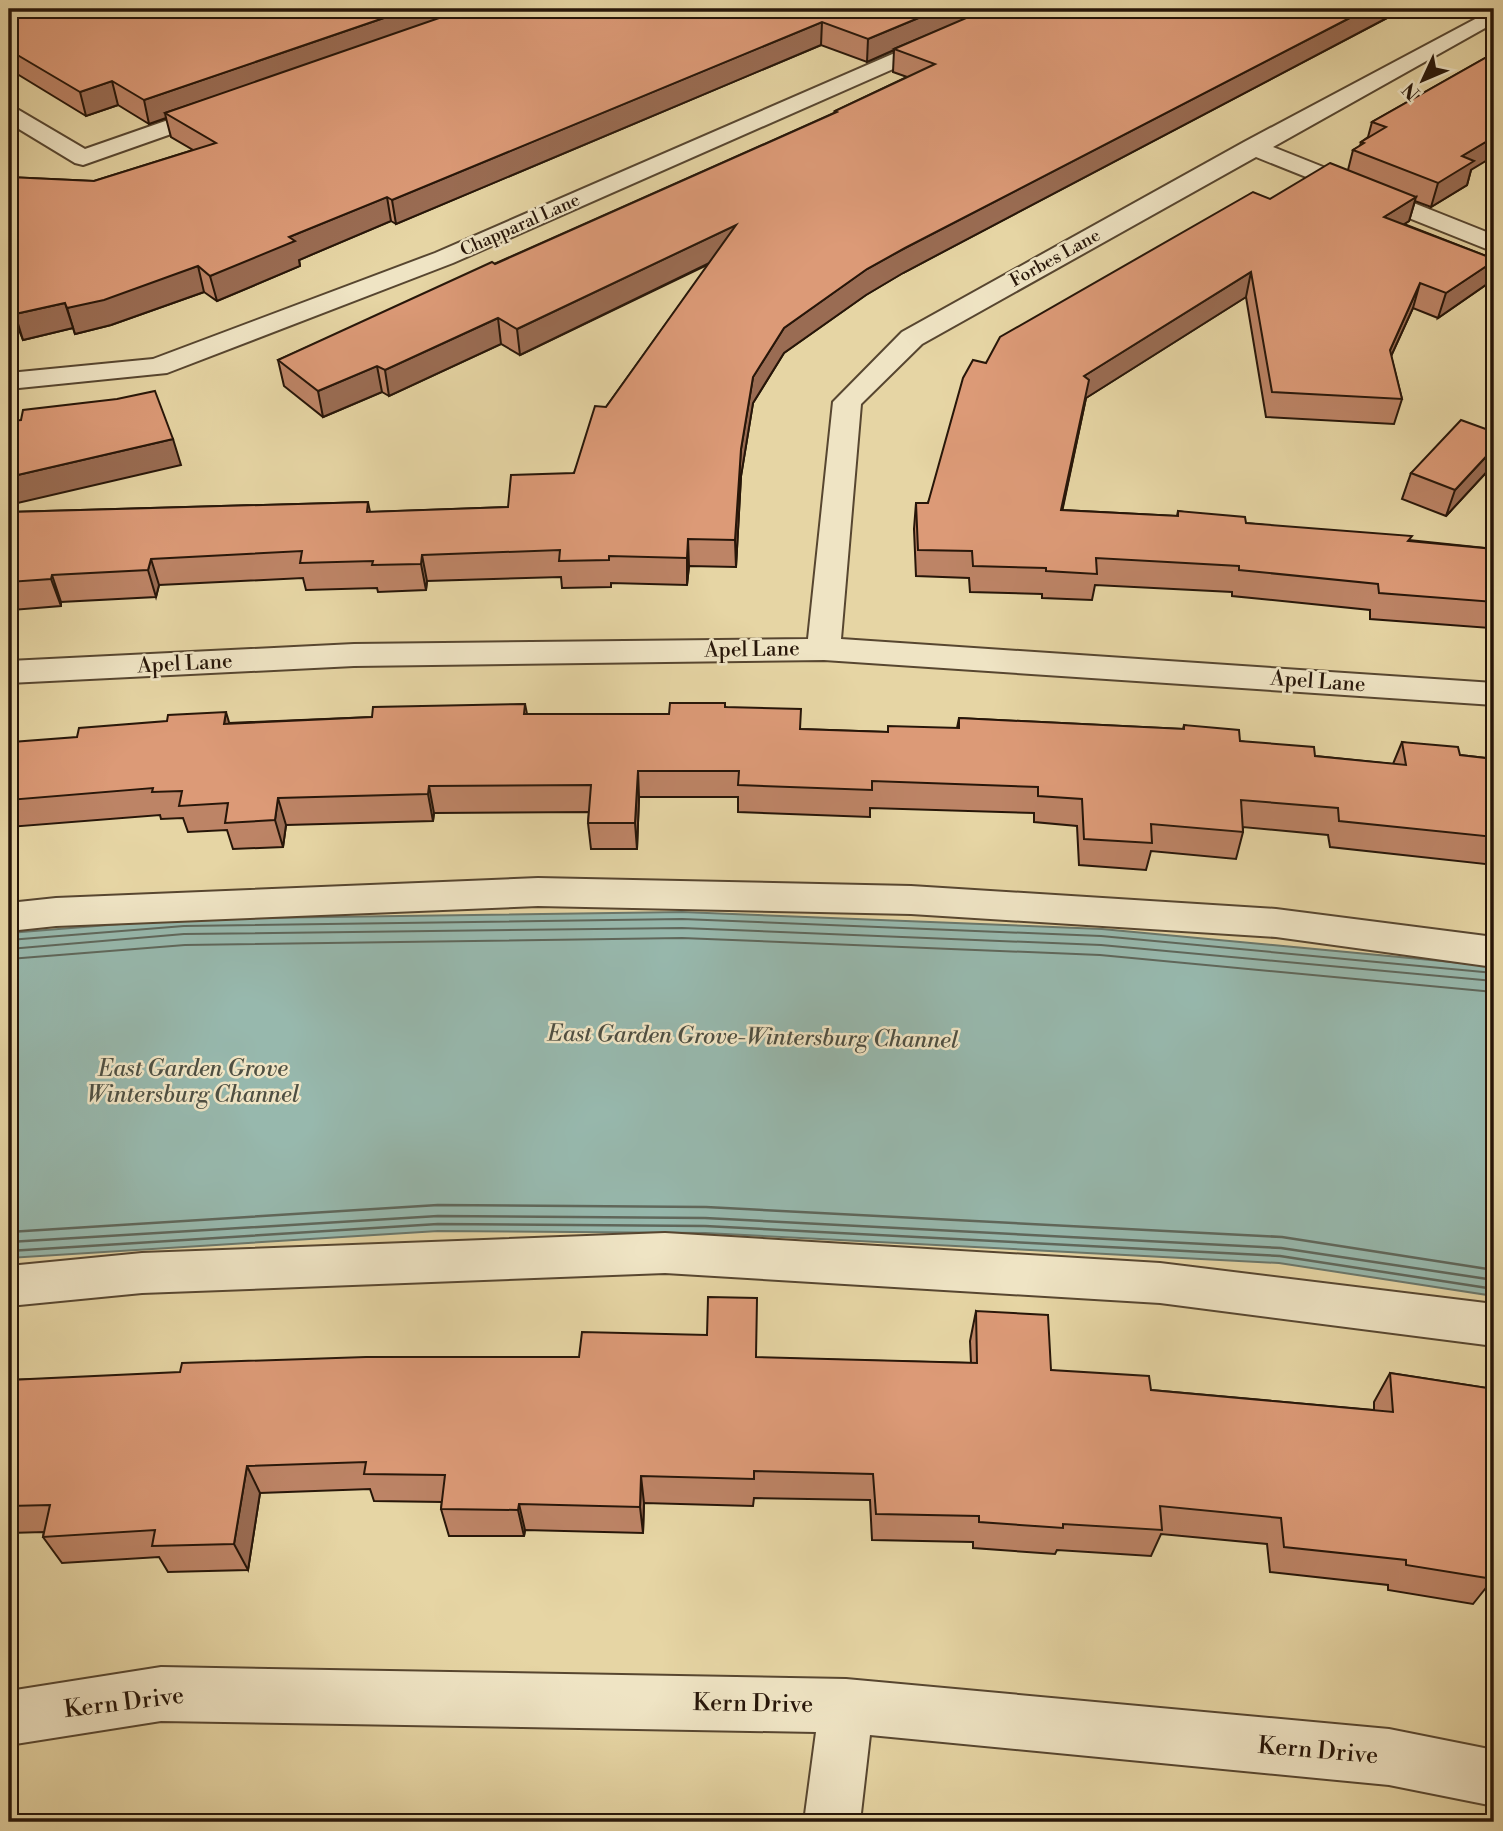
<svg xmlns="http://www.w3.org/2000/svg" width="1503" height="1831" font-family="'Libre Bodoni',serif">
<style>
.water{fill:#97b8ad;stroke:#6a776b;stroke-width:2}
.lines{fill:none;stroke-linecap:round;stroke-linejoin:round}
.shore-far1{stroke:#5f675b;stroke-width:2}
.shore{stroke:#5f675b;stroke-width:2.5}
.minor-casing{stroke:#574630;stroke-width:4}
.minor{fill:#efe4c4;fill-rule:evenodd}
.wall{fill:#bd8466;stroke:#271609;stroke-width:2}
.shaded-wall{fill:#9a6c53;stroke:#271609;stroke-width:2}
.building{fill:#dc9a77;stroke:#271609;stroke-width:2}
.labels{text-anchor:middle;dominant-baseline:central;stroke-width:5;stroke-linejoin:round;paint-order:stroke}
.far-street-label{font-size:18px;fill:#271609;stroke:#efe4c4}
.street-label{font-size:21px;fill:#271609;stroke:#efe4c4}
.water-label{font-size:23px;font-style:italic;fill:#4e4f42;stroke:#efe4c4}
.near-street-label{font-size:24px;fill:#271609;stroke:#efe4c4}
</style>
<rect width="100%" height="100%" fill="#e6d5a4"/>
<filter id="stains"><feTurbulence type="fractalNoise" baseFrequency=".00286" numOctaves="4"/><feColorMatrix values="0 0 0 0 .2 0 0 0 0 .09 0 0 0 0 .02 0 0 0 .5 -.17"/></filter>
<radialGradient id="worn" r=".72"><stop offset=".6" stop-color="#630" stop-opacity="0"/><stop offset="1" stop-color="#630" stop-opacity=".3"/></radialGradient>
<!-- water -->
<polygon class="water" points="682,912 1102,929 1494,966 1494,1296 1279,1263 705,1233 438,1231 9,1258 9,933 183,919"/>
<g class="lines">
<!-- shore-far1 -->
<g class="shore-far1">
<polyline points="9,940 184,926 682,919 1101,936 1494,973"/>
<polyline points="9,949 184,934 682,928 1101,945 1494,981"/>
<polyline points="9,959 185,945 682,938 1100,955 1494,992"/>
</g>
<!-- shore -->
<g class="shore">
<polyline points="9,1232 438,1205 706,1207 1282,1237 1494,1270"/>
<polyline points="9,1242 438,1216 705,1218 1281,1248 1494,1280"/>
<polyline points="9,1251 438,1224 705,1226 1280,1256 1494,1289"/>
</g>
<defs>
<g id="minor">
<polygon points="996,9 1023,9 1020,13 453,263 167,373 9,389 9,373 153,359 435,253"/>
<polygon points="1494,9 1494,23 1273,147 1494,235 1494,252 1256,157 922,344 861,404 841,639 1494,683 1494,705 824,660 354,666 9,683 9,661 354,644 808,639 833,402 902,332 1244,142"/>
<polygon points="217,103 225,105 228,110 225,115 83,165 75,163 9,123 9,107 17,109 85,149"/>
<polygon points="538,878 911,886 1276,909 1494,937 1494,967 1276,937 911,914 538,906 56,926 9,931 9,903 56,898"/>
<polygon points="665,1233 1160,1263 1494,1304 1494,1346 1160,1303 665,1273 142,1293 9,1306 9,1266 142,1253"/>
<polygon points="161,1667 846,1679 1389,1729 1494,1750 1494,1806 1389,1785 870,1735 860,1822 804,1822 816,1732 161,1721 9,1745 9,1691"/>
</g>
</defs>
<!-- minor casing -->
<use href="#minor" class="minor-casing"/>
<!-- minor -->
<use href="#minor" class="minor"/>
</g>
<!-- wall -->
<g class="wall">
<polygon points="9,9 1404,9 903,273 866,295 784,353 753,403 741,476 736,567 689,566 687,585 611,583 611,587 562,588 561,577 427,581 426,590 378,592 377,588 306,590 303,578 159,585 156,597 61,602 61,606 12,610 9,602 9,512 368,502 370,512 508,507 574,473 606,407 709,264 520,355 501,344 389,396 382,392 323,417 284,386 278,360 834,113 835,111 907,77 893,72 894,50 867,62 821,45 396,224 391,221 299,260 300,266 217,301 204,292 111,325 75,334 73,328 23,340 9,305 9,177 94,181 193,150 171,137 166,118 149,124 118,105 86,116 9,69"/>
<polygon points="1494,53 1471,170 1467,185 1431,207 1415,201 1409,221 1404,224 1494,259 1494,264 1487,284 1438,318 1413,308 1391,356 1402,399 1394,424 1266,417 1246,297 1086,398 1062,510 1177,516 1178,511 1246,523 1494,549 1494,618 1490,628 1370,619 1370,610 1232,596 1232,592 1095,585 1092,600 1042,598 1042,594 970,592 969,578 916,576 914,529 916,503 928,503 986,363 1270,199 1348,170 1353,150 1360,146 1361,142 1368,137 1372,122"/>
<polygon points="1494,432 1494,464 1446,516 1402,499 1411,473"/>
<polygon points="525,704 527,714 669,714 725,707 800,729 888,732 957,728 959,718 1183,729 1184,725 1240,741 1315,756 1393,764 1402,742 1460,755 1494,759 1494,865 1330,847 1328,835 1243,827 1243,832 1236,859 1151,851 1146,870 1079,865 1077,826 1034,822 1034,813 870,808 870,817 738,812 738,797 639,797 637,849 591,849 588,823 589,812 434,813 433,821 286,825 283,847 233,849 227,830 188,832 183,818 161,819 160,815 9,827 9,747 229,723 372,717"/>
<polygon points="976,1311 1051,1370 1151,1390 1374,1410 1374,1402 1390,1373 1494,1389 1494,1567 1492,1566 1493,1579 1473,1604 1388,1590 1388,1585 1270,1572 1267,1544 1161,1534 1151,1556 1057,1550 1055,1554 973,1548 973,1542 872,1540 870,1500 754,1498 753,1506 644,1503 643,1533 525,1530 524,1536 449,1536 441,1509 442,1502 374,1501 370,1489 260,1493 248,1570 168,1572 159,1557 62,1563 43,1537 44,1532 9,1533 9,1380 757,1358 971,1363 970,1341"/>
</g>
<!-- shaded-wall -->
<g class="shaded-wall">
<polygon points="410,9 478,9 165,113 166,118 149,124 144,100"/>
<polygon points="940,9 990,9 894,49 894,50 867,62 868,39"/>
<polygon points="1367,9 1404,9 903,273 866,295 784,353 753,403 741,476 736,567 735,540 741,449 753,377 784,328 867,269 905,248"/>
<polygon points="822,22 821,45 396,224 392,200"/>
<polygon points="112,81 118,105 86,116 80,92"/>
<polygon points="1494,137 1494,156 1471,170 1467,185 1431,207 1438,183 1462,156"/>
<polygon points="387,197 391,221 299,260 300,266 217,301 210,276 289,237"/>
<polygon points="1416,197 1409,221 1377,241 1384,217"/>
<polygon points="736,225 736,250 520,355 517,329"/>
<polygon points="1494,261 1494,264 1487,284 1438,318 1446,293"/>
<polygon points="198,266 204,292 111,325 75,334 67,308"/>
<polygon points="1251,272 1246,297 1086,398 1057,536 1084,376"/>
<polygon points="1420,283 1413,308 1382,376 1390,350"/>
<polygon points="65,303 73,328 23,340 15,314"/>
<polygon points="498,318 501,344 389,396 385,370"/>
<polygon points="377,366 382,392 323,417 318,391"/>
<polygon points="173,439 181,465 9,505 9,477"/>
<polygon points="1494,448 1494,464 1446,516 1455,490"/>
<polygon points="688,539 689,566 687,585 687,558"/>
<polygon points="422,555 427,581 426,590 421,564"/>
<polygon points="151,559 159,585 156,597 148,570"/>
<polygon points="52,575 61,602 61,606 51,579"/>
<polygon points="226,712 234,739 224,724"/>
<polygon points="638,771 639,797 637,849 635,823"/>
<polygon points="429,786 434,813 433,821 428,794"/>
<polygon points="278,798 286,825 283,847 275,820"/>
<polygon points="247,1466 260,1493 248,1570 234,1544"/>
<polygon points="641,1476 644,1503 643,1533 640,1507"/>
<polygon points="519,1504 525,1530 524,1536 518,1510"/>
</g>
<!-- building -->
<g class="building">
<polygon points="9,9 410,9 144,100 112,81 80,92 9,50"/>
<polygon points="465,9 940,9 868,39 822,22 392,200 387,197 289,237 295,241 210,276 198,266 104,300 67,308 65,303 15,314 9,300 9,177 94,181 216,143 165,113"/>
<polygon points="987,9 1367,9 905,248 867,269 784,328 753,377 741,449 735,540 688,539 687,558 609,556 609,560 559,561 560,550 422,555 421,564 372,565 373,561 300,563 302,551 151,559 148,570 52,575 51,579 9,582 9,512 368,502 367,512 508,507 511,475 574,473 595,406 606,407 736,225 517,329 498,318 385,370 377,366 318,391 278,360 492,262 495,264 837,112 835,111 935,64 894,49"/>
<polygon points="1494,53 1494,116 1488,119 1494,121 1494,137 1462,156 1474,161 1438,183 1353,150 1364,143 1361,142 1386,127 1372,122"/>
<polygon points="1330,163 1416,197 1384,217 1494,259 1494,261 1446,293 1420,283 1390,350 1402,399 1272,392 1251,272 1084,376 1089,380 1061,510 1178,516 1178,511 1245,517 1246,523 1412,536 1408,541 1494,549 1494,602 1379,593 1378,584 1239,570 1239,566 1096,558 1097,574 1046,571 1046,568 973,566 972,551 918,550 916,503 928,503 963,378 973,360 986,363 1000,337 1253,192 1270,199"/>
<polygon points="155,391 173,439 9,477 9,421 21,420 23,410 117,399"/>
<polygon points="1461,420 1494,432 1494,448 1455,490 1411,473"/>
<polygon points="670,703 725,703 725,707 801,709 800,729 888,732 888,726 959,728 959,718 1184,729 1184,725 1239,730 1240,741 1314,747 1315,756 1406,765 1402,742 1458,747 1460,755 1494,759 1494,837 1339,821 1338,808 1241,800 1243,832 1151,824 1152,843 1084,839 1082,799 1038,796 1038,787 872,781 872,790 738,785 739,771 638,771 635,823 588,823 591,785 429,786 428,794 278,798 275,820 225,823 228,803 179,806 182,791 152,792 153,788 9,800 9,747 10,746 12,742 77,737 79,728 167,721 168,715 226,712 224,724 372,717 373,707 525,704 524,714 669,714"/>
<polygon points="708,1297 757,1298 756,1357 977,1363 976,1311 1048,1315 1051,1370 1149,1376 1151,1390 1393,1412 1390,1373 1494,1389 1494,1538 1488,1537 1493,1579 1406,1565 1406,1560 1284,1547 1281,1518 1160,1506 1162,1530 1063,1524 1063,1528 979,1522 979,1516 876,1514 873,1474 754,1471 754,1479 641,1476 640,1507 519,1504 518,1510 441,1509 445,1475 364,1474 366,1462 247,1466 234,1544 152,1546 155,1530 43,1537 50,1505 9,1506 9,1380 180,1372 182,1363 366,1357 579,1357 582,1332 707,1335"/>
</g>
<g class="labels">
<!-- far-street labels -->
<g class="far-street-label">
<text transform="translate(520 225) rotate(-24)">Chapparal Lane</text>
<text transform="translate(1055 258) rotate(-29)">Forbes Lane</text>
</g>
<!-- street labels -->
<g class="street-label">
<text transform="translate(752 650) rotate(-1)">Apel Lane</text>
<text transform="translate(185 664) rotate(-3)">Apel Lane</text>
<text transform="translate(1318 682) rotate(4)">Apel Lane</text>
</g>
<!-- water labels -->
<g class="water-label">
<text transform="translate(753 1037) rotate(1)">East Garden Grove-Wintersburg Channel</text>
<text x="193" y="1069">East Garden Grove<tspan x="193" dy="26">Wintersburg Channel</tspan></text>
</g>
<!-- near-street labels -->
<g class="near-street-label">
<text transform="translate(124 1703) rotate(-7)">Kern Drive</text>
<text transform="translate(753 1704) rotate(1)">Kern Drive</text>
<text transform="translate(1318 1751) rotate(5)">Kern Drive</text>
</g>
</g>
<!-- margin -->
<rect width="1503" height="1831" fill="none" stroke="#e6d5a4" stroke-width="35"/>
<rect x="10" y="10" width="1482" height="1810" fill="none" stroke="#271609" stroke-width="3.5"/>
<rect x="18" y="18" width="1468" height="1796" fill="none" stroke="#271609" stroke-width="2"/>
<!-- north arrow -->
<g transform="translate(1423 80) rotate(226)" stroke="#efe4c4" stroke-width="5" paint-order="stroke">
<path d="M0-5L12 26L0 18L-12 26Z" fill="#271609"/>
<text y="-10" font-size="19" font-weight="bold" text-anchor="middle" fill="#271609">N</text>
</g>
<rect width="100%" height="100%" filter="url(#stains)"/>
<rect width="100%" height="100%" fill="url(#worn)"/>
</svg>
